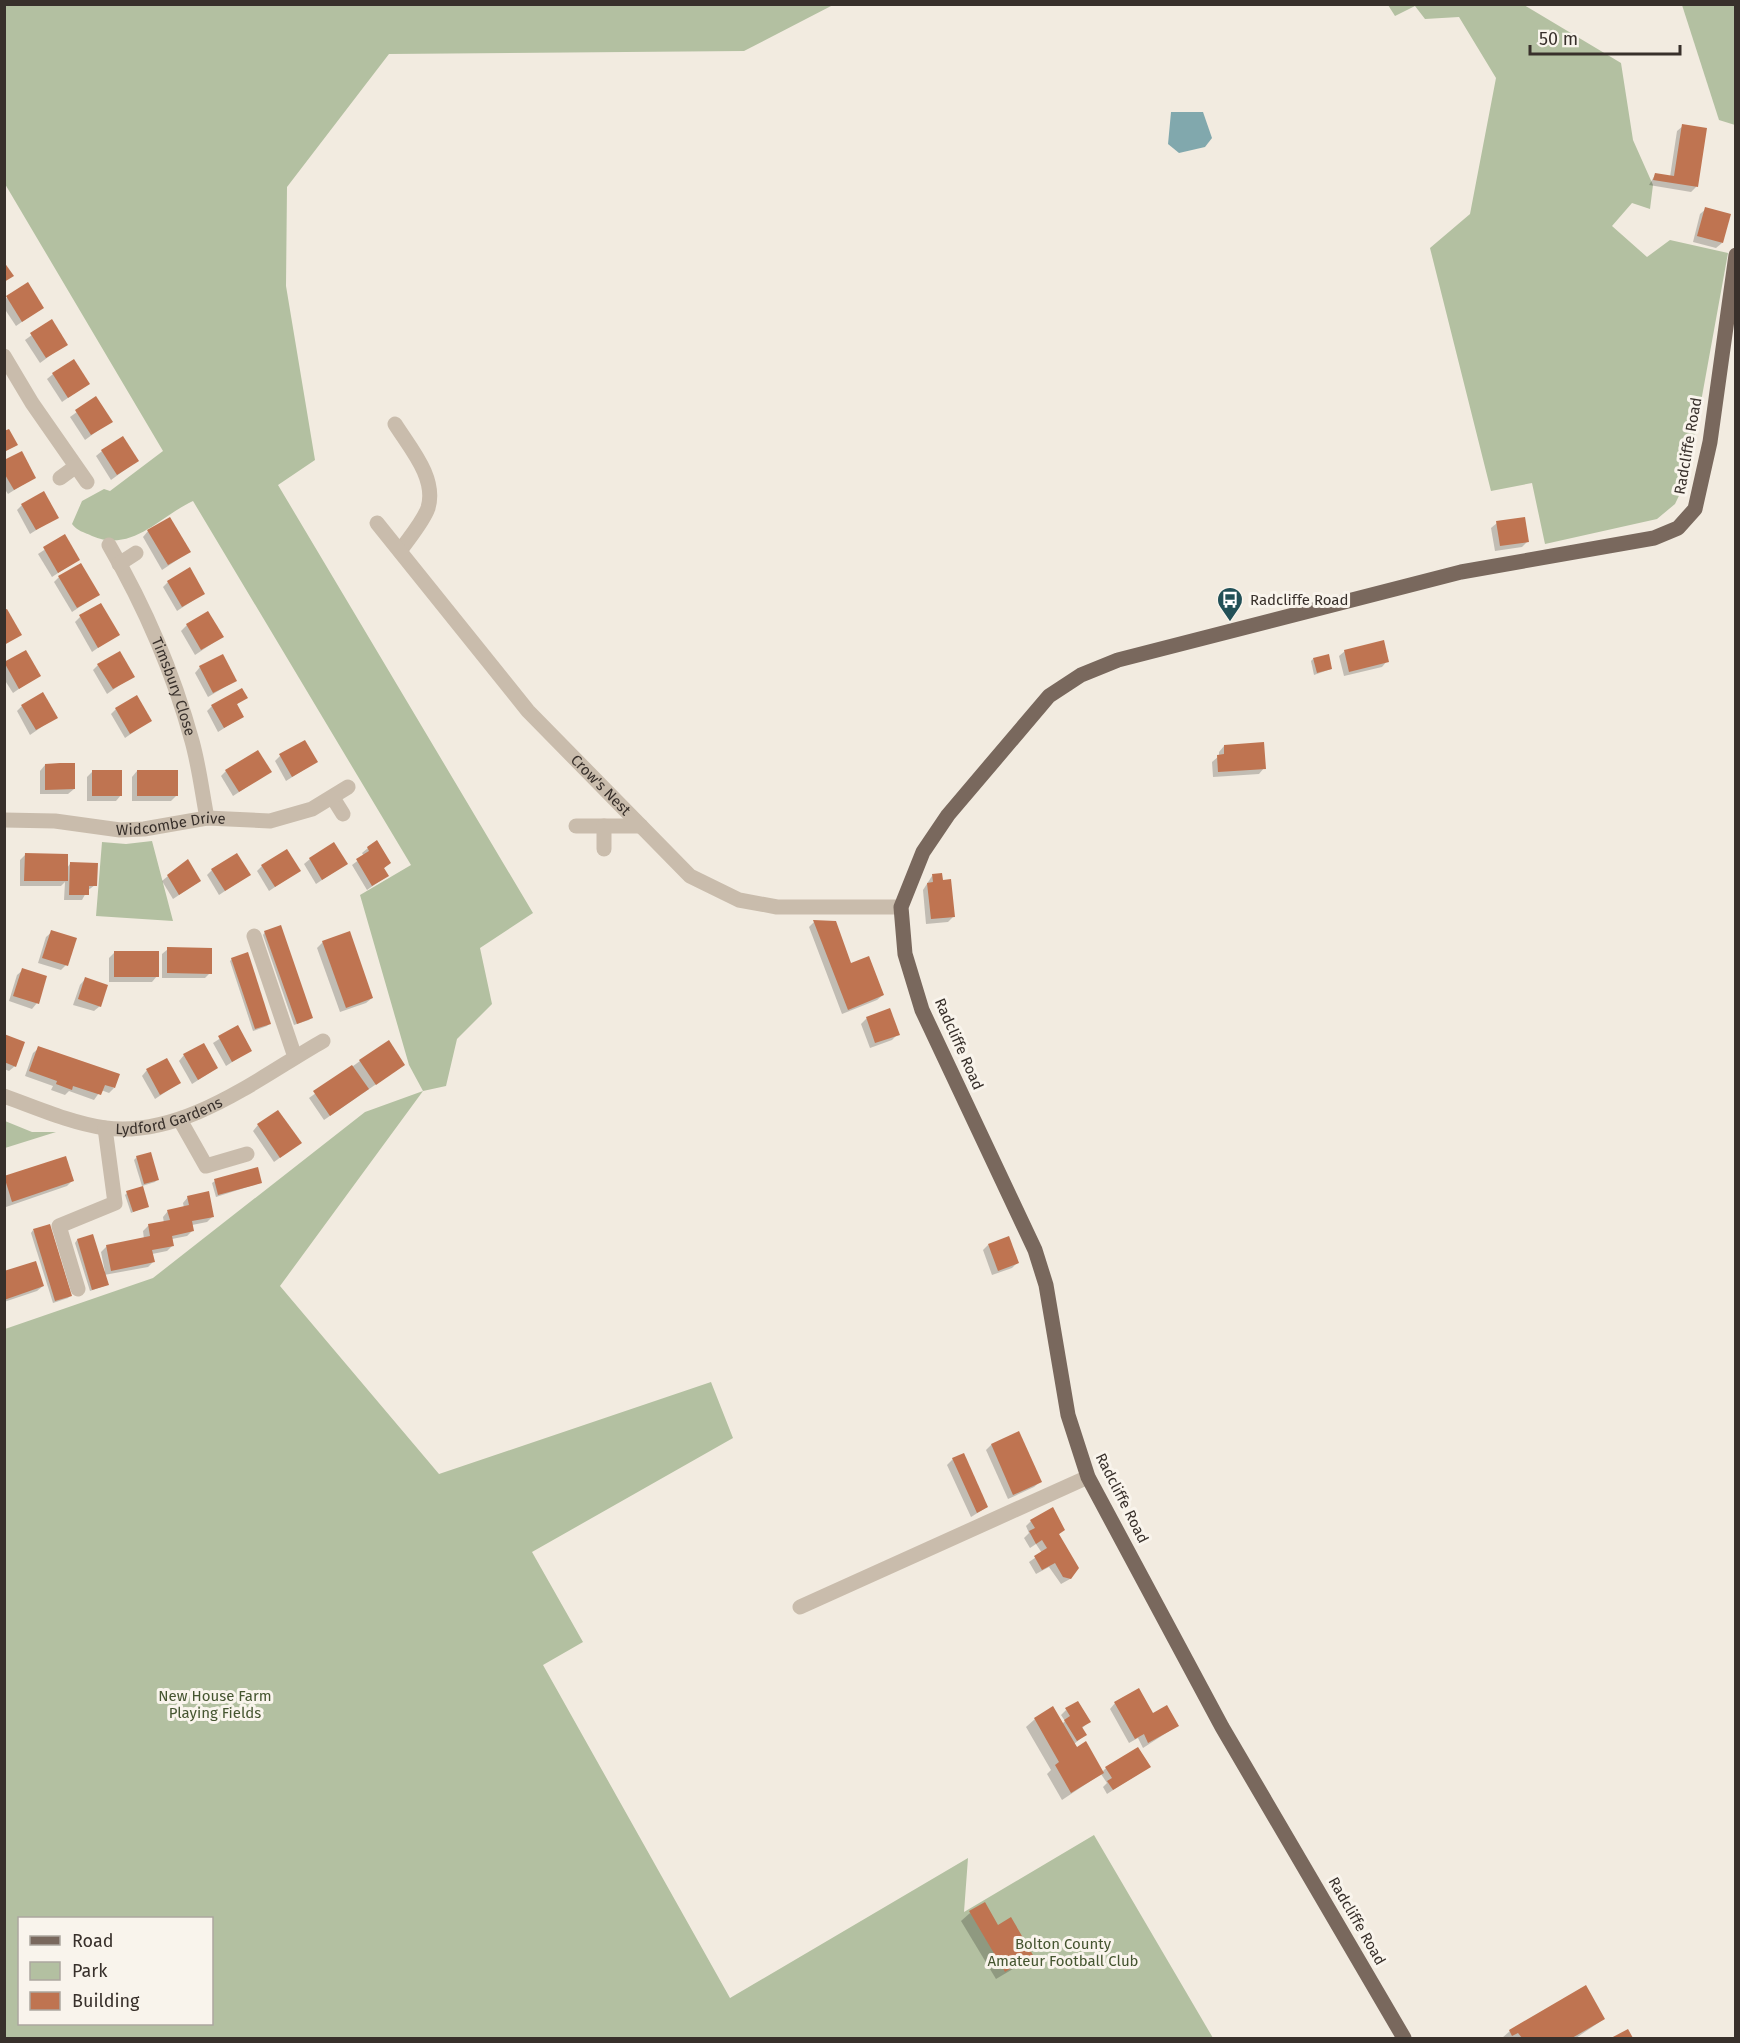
<svg xmlns="http://www.w3.org/2000/svg" width="1740" height="2043" font-family="'Fira Sans',sans-serif">
<style>
.green{fill:#b3c0a1;fill-rule:evenodd}
.water{fill:#81a8ad}
.shadow{fill:#0003}
.building{fill:#bf7451}
.lines{fill:none;stroke-linecap:round;stroke-linejoin:round}
.minor{stroke:#c9bcac;stroke-width:15}
.major{stroke:#79685d;stroke-width:15}
.labels{text-anchor:middle;dominant-baseline:central;stroke-width:6;stroke-linejoin:round;paint-order:stroke}
.street-label{font-size:15px;fill:#38302b;stroke:#f9f4ec}
.poi-label{font-size:15px;fill:#38302b;stroke:#f9f4ec;text-anchor:start}
.park-label{font-size:15px;fill:#455530;stroke:#f9f4ec}
</style>
<rect width="100%" height="100%" fill="#f2ebe0"/>
<!-- green -->
<g class="green">
<path d="M5 5H833L744 51 389 54 287 187 286 286 315 460 278 485 533 913 480 948 492 1004 457 1039 446 1086 423 1091 280 1286 439 1474 711 1382 733 1438 532 1552 583 1642 543 1665 730 1998 968 1858 964 1912 1094 1835 1213 2038H5V1329L153 1278 365 1112 423 1091 409 1065 360 895 411 865 193 501C159 517 132 553 92 536 84 532 77 531 72 524L82 501 104 489 110 491 163 451 5 184ZM20 1918H212V2024H20Z"/>
<polygon points="1388,5 1524,5 1621,63 1633,140 1653,185 1650,209 1632,203 1612,226 1647,257 1670,240 1728,253 1687,479 1675,504 1657,519 1545,544 1532,483 1491,491 1430,248 1470,214 1496,78 1459,17 1425,19 1415,6 1395,16"/>
<polygon points="1682,5 1735,5 1735,125 1719,120"/>
<polygon points="152,841 173,921 96,916 102,842 126,844"/>
<polygon points="5,1121 32,1132 56,1132 5,1148"/>
</g>
<!-- water -->
<polygon class="water" points="1171,112 1203,112 1212,138 1205,147 1179,153 1168,144"/>
<!-- shadow -->
<g class="shadow">
<polygon points="1683,126 1705,129 1696,187 1691,192 1649,185 1655,175 1670,177 1677,131"/>
<polygon points="1706,209 1722,243 1716,248 1693,242 1700,214"/>
<polygon points="27,284 42,308 16,326 4,308 4,300"/>
<polygon points="51,321 66,344 40,363 25,340"/>
<polygon points="53,374 88,384 62,402 47,379"/>
<polygon points="96,398 111,421 85,440 70,417"/>
<polygon points="102,451 137,461 111,480 96,456"/>
<polygon points="4,462 35,477 8,494 4,488"/>
<polygon points="22,505 57,517 30,534 17,510"/>
<polygon points="1497,523 1527,542 1522,547 1495,551 1491,528"/>
<polygon points="148,531 189,552 162,570 143,537"/>
<polygon points="64,537 78,560 52,577 38,554"/>
<polygon points="59,577 98,595 72,612 54,582"/>
<polygon points="168,582 203,594 177,611 163,587"/>
<polygon points="80,617 118,634 92,652 75,622"/>
<polygon points="187,625 222,637 195,655 181,631"/>
<polygon points="1345,651 1387,661 1382,667 1344,676 1339,656"/>
<polygon points="25,652 39,675 13,693 4,679 4,664"/>
<polygon points="1313,659 1331,669 1314,675 1311,661"/>
<polygon points="98,665 133,676 107,694 93,670"/>
<polygon points="200,667 235,681 208,697 195,673"/>
<polygon points="246,697 236,705 242,717 218,732 207,711 212,706"/>
<polygon points="22,706 56,717 30,735 17,711"/>
<polygon points="116,709 151,720 125,738 111,714"/>
<polygon points="1224,746 1264,768 1259,774 1213,777 1212,762 1219,756 1219,752"/>
<polygon points="280,756 316,762 286,781 275,761"/>
<polygon points="45,765 74,789 68,794 40,794 40,771"/>
<polygon points="93,771 121,795 116,801 87,801 87,777"/>
<polygon points="137,771 177,795 171,801 132,801 132,777"/>
<polygon points="226,771 270,772 233,796 221,776"/>
<polygon points="368,848 389,863 383,869 387,876 367,890 352,865 364,856 362,853"/>
<polygon points="26,854 67,868 70,864 95,885 87,891 82,900 64,900 65,882 61,886 20,886 20,860"/>
<polygon points="310,859 346,864 316,884 304,864"/>
<polygon points="262,866 299,871 269,891 257,871"/>
<polygon points="212,870 249,875 219,895 207,875"/>
<polygon points="168,876 200,881 173,899 162,881"/>
<polygon points="932,876 942,882 954,916 948,922 926,924 923,890"/>
<polygon points="814,922 851,965 883,995 877,1000 842,1014 809,927"/>
<polygon points="52,932 66,965 61,970 38,963 46,937"/>
<polygon points="265,932 311,1017 309,1020 294,1025 263,935"/>
<polygon points="323,942 372,998 366,1003 340,1012 317,948"/>
<polygon points="168,949 210,973 205,978 162,978 162,954"/>
<polygon points="115,952 157,976 152,982 109,982 109,958"/>
<polygon points="232,959 270,1023 267,1026 253,1031 230,961"/>
<polygon points="23,970 37,1003 32,1009 9,1001 17,975"/>
<polygon points="85,979 100,1006 94,1011 73,1005 80,985"/>
<polygon points="867,1018 898,1034 892,1040 870,1048 861,1024"/>
<polygon points="238,1027 251,1050 226,1066 213,1043"/>
<polygon points="4,1036 15,1066 9,1071 4,1069"/>
<polygon points="39,1048 114,1088 109,1093 101,1090 94,1100 69,1091 65,1095 51,1090 53,1086 25,1076 33,1053"/>
<polygon points="184,1055 217,1068 192,1084 179,1061"/>
<polygon points="360,1061 404,1065 324,1120 309,1098"/>
<polygon points="147,1070 179,1083 155,1099 142,1076"/>
<polygon points="258,1125 300,1143 274,1162 253,1131"/>
<polygon points="65,1157 72,1181 67,1186 6,1207 4,1178"/>
<polygon points="137,1157 157,1180 155,1182 142,1186 134,1160"/>
<polygon points="215,1181 260,1183 216,1197 212,1183"/>
<polygon points="127,1193 148,1206 131,1213 125,1195"/>
<polygon points="188,1197 212,1217 207,1222 192,1225 193,1230 187,1236 172,1239 173,1245 167,1251 152,1254 153,1262 148,1267 104,1275 107,1285 90,1291 75,1243 77,1240 92,1236 103,1272 105,1272 101,1252 107,1246 144,1239 143,1231 148,1226 164,1223 163,1217 168,1211 184,1208 183,1203"/>
<polygon points="33,1230 70,1296 68,1298 53,1303 31,1233"/>
<polygon points="988,1245 1017,1263 1012,1268 992,1275 983,1250"/>
<polygon points="4,1273 43,1286 37,1291 4,1302"/>
<polygon points="1018,1433 1040,1482 1034,1487 1008,1499 986,1450 991,1445"/>
<polygon points="953,1459 987,1507 971,1517 947,1465"/>
<polygon points="1031,1521 1064,1530 1058,1535 1077,1568 1070,1579 1061,1584 1049,1567 1036,1574 1029,1562 1042,1553 1036,1544 1030,1548 1024,1538 1029,1533 1026,1526"/>
<polygon points="1115,1703 1177,1726 1143,1748 1138,1738 1129,1743 1110,1709"/>
<polygon points="1066,1710 1089,1722 1081,1729 1085,1735 1074,1744 1102,1772 1106,1768 1149,1767 1107,1794 1103,1787 1107,1783 1101,1774 1062,1800 1047,1774 1051,1770 1026,1727 1035,1719 1062,1724 1065,1721 1061,1715"/>
<polygon points="970,1913 998,1927 1031,1955 1023,1963 996,1979 961,1921"/>
<polygon points="1604,2019 1576,2038 1502,2038 1510,2031"/>
</g>
<!-- building -->
<g class="building">
<polygon points="1682,124 1707,128 1698,187 1653,180 1655,173 1674,176"/>
<polygon points="1705,207 1731,214 1723,243 1697,236"/>
<polygon points="4,262 14,276 4,282"/>
<polygon points="28,282 44,308 22,322 6,296"/>
<polygon points="52,319 68,345 46,358 30,333"/>
<polygon points="74,359 90,384 68,398 52,373"/>
<polygon points="96,396 113,422 91,435 75,410"/>
<polygon points="9,429 18,445 4,452 4,431"/>
<polygon points="123,436 139,461 117,475 101,450"/>
<polygon points="22,451 36,478 14,490 4,473 4,460"/>
<polygon points="44,491 59,518 36,530 21,504"/>
<polygon points="170,517 191,552 168,565 147,530"/>
<polygon points="1525,517 1529,542 1500,546 1496,521"/>
<polygon points="65,534 80,560 58,573 43,547"/>
<polygon points="81,563 100,595 77,608 58,576"/>
<polygon points="190,567 205,594 182,607 167,581"/>
<polygon points="101,603 120,635 98,648 79,615"/>
<polygon points="7,609 22,635 4,645 4,610"/>
<polygon points="208,611 224,637 201,650 186,624"/>
<polygon points="1384,640 1389,662 1349,672 1344,650"/>
<polygon points="26,650 41,676 19,689 4,662"/>
<polygon points="120,651 135,677 113,689 97,664"/>
<polygon points="223,654 237,681 213,693 199,666"/>
<polygon points="1329,654 1332,669 1317,673 1313,658"/>
<polygon points="242,688 248,698 237,704 244,717 224,728 211,705"/>
<polygon points="43,692 58,718 36,730 21,705"/>
<polygon points="137,695 152,721 130,734 115,708"/>
<polygon points="305,740 318,762 292,777 279,754"/>
<polygon points="1264,742 1266,769 1218,772 1217,755 1224,754 1224,745"/>
<polygon points="258,750 272,772 239,792 225,770"/>
<polygon points="60,763 75,763 75,789 45,790 45,764"/>
<rect x="92" y="770" width="30" height="26"/>
<rect x="137" y="770" width="41" height="26"/>
<polygon points="377,840 391,863 384,868 389,876 372,886 356,859 369,851 367,847"/>
<polygon points="334,842 348,864 322,880 309,858"/>
<polygon points="287,849 301,871 275,887 261,865"/>
<polygon points="25,853 68,854 68,881 24,881"/>
<polygon points="237,853 251,875 225,891 211,869"/>
<polygon points="188,859 201,881 179,895 167,875"/>
<polygon points="70,862 98,863 97,886 89,886 89,895 69,895"/>
<polygon points="942,873 943,880 951,879 955,917 931,919 927,883 933,882 932,874"/>
<polygon points="813,920 836,921 851,963 869,956 884,995 848,1010"/>
<polygon points="281,925 313,1018 297,1024 264,931"/>
<polygon points="51,930 77,938 68,966 42,958"/>
<polygon points="350,931 373,998 346,1008 322,941"/>
<polygon points="167,947 212,948 212,974 167,973"/>
<rect x="114" y="951" width="45" height="26"/>
<polygon points="248,952 271,1024 255,1029 231,958"/>
<polygon points="22,968 47,976 39,1004 13,996"/>
<polygon points="85,977 108,985 101,1007 78,999"/>
<polygon points="890,1008 900,1035 875,1043 866,1017"/>
<polygon points="238,1025 252,1051 232,1062 218,1036"/>
<polygon points="4,1034 25,1042 16,1067 4,1062"/>
<polygon points="389,1040 405,1065 376,1085 359,1060"/>
<polygon points="204,1043 218,1068 198,1080 183,1054"/>
<polygon points="38,1046 120,1074 115,1088 105,1085 101,1095 73,1086 72,1090 56,1084 57,1081 29,1071"/>
<polygon points="167,1058 181,1083 160,1095 146,1069"/>
<polygon points="352,1065 369,1089 330,1116 313,1091"/>
<polygon points="278,1110 302,1143 280,1158 257,1124"/>
<polygon points="151,1152 159,1180 144,1184 136,1156"/>
<polygon points="66,1156 74,1181 12,1202 4,1176"/>
<polygon points="258,1167 262,1183 218,1195 214,1179"/>
<polygon points="143,1186 149,1207 133,1212 126,1191"/>
<polygon points="209,1191 214,1217 192,1221 194,1231 172,1236 174,1246 152,1250 155,1262 111,1271 106,1245 150,1236 148,1224 170,1220 167,1210 189,1205 187,1196"/>
<polygon points="50,1224 72,1296 55,1301 33,1229"/>
<polygon points="93,1234 109,1285 92,1290 77,1239"/>
<polygon points="1009,1236 1019,1263 998,1271 988,1244"/>
<polygon points="36,1261 44,1286 4,1300 4,1271"/>
<polygon points="1019,1431 1042,1482 1013,1495 991,1444"/>
<polygon points="964,1453 988,1507 977,1513 952,1458"/>
<polygon points="1053,1507 1065,1530 1059,1534 1079,1568 1071,1579 1063,1577 1055,1563 1042,1570 1034,1556 1047,1548 1042,1540 1036,1544 1029,1531 1035,1528 1030,1520"/>
<polygon points="1139,1688 1153,1713 1167,1705 1179,1726 1148,1743 1144,1734 1135,1739 1114,1702"/>
<polygon points="1078,1701 1091,1722 1082,1727 1087,1735 1077,1741 1064,1720 1070,1716 1065,1708"/>
<polygon points="1053,1706 1077,1747 1086,1741 1104,1773 1071,1793 1055,1765 1059,1762 1034,1718"/>
<polygon points="1138,1747 1151,1767 1113,1790 1107,1781 1112,1778 1105,1767"/>
<polygon points="985,1902 998,1925 1011,1917 1033,1955 1005,1972 969,1911"/>
<polygon points="1586,1985 1605,2019 1572,2038 1522,2038 1518,2033 1512,2036 1509,2030"/>
<polygon points="1628,2029 1633,2038 1611,2038"/>
</g>
<g class="lines">
<!-- minor -->
<g class="minor">
<polyline points="4,356 32,403 87,482"/>
<path d="M395 424C410 448 437 478 428 508 423 522 409 538 400 551"/>
<polyline points="60,478 75,467"/>
<path id="s1" d="M377 523 528 711 690 876 739 900 777 907H901"/>
<path id="s2" d="M109 545C145 607 173 672 192 741 199 766 202 792 207 818"/>
<polyline points="119,564 136,553"/>
<polyline points="333,798 343,814"/>
<path id="s3" d="M4 820 55 821 120 830 144 829 207 818 270 821 312 809 348 787"/>
<polyline points="576,826 641,826"/>
<polyline points="604,826 604,849"/>
<polyline points="254,936 295,1057"/>
<path id="s4" d="M4 1096C37 1108 71 1123 105 1128 184 1138 258 1078 323 1041"/>
<polyline points="180,1120 206,1166 247,1154"/>
<polyline points="78,1289 59,1226 115,1203 105,1128"/>
<polyline points="800,1607 1088,1477"/>
</g>
<!-- major -->
<polyline class="major" points="1404,2038 1222,1727 1088,1477 1068,1415 1046,1285 1035,1250 922,1010 905,954 901,907 923,852 948,815 1049,696 1081,675 1118,660 1461,572 1654,538 1678,528 1695,509 1710,442 1736,255"/>
</g>
<!-- icons -->
<defs>
<symbol id="bus-pin" viewBox="-11 -11 22 30"><path d="M0 17L-7.5 6A9.5 9.5 0 1 1 7.5 6Z" fill="#225057" stroke="#f9f4ec"/><path d="M-5-6H5V4H4V6H2V4H-2V6H-4V4H-5ZM-3.5-4V0h7V-4ZM-3.5 1.2v1.5H-2V1.2ZM2 1.2v1.5H3.5V1.2Z" fill="#fff"/></symbol>
</defs>
<g fill-rule="evenodd">
<use href="#bus-pin" x="1215" y="585" width="30" height="40"/>
</g>
<g class="labels">
<!-- street labels -->
<g class="street-label">
<text transform="translate(1688 446) rotate(-80)">Radcliffe Road</text>
<text stroke="none"><textPath href="#s2" startOffset="156">Timsbury Close</textPath></text>
<text stroke="none"><textPath href="#s1" startOffset="345">Crow's Nest</textPath></text>
<text stroke="none"><textPath href="#s3" startOffset="168">Widcombe Drive</textPath></text>
<text transform="translate(959 1044) rotate(66)">Radcliffe Road</text>
<text stroke="none"><textPath href="#s4" startOffset="172">Lydford Gardens</textPath></text>
<text transform="translate(1122 1498) rotate(63)">Radcliffe Road</text>
<text transform="translate(1357 1921) rotate(60)">Radcliffe Road</text>
</g>
<!-- poi labels -->
<g class="poi-label">
<text x="1250" y="600">Radcliffe Road</text>
</g>
<!-- park labels -->
<g class="park-label">
<text x="215" y="1696">New House Farm<tspan x="215" dy="17">Playing Fields</tspan></text>
<text x="1063" y="1944">Bolton County<tspan x="1063" dy="17">Amateur Football Club</tspan></text>
</g>
</g>
<!-- border -->
<rect width="1740" height="2043" fill="none" stroke="#38302b" stroke-width="12"/>
<!-- legend -->
<rect x="18" y="1917" width="195" height="108" fill="#f9f4ec" stroke="#aca69f" stroke-width="1.5"/>
<rect x="30" y="1936" width="30" height="9" fill="#79685d" stroke="#aca69f" stroke-width="1.5"/>
<text x="72" y="1947" font-size="18" fill="#38302b">Road</text>
<rect x="30" y="1962" width="30" height="18" fill="#b3c0a1" stroke="#aca69f" stroke-width="1.5"/>
<text x="72" y="1977" font-size="18" fill="#38302b">Park</text>
<rect x="30" y="1992" width="30" height="18" fill="#bf7451" stroke="#aca69f" stroke-width="1.5"/>
<text x="72" y="2007" font-size="18" fill="#38302b">Building</text>
<!-- scale -->
<path d="M1530 45v9h150v-9" fill="none" stroke="#38302b" stroke-width="3"/>
<text x="1539" y="45" font-size="18" fill="#38302b" stroke="#f9f4ec" stroke-width="4.5" paint-order="stroke">50 m</text>
</svg>
